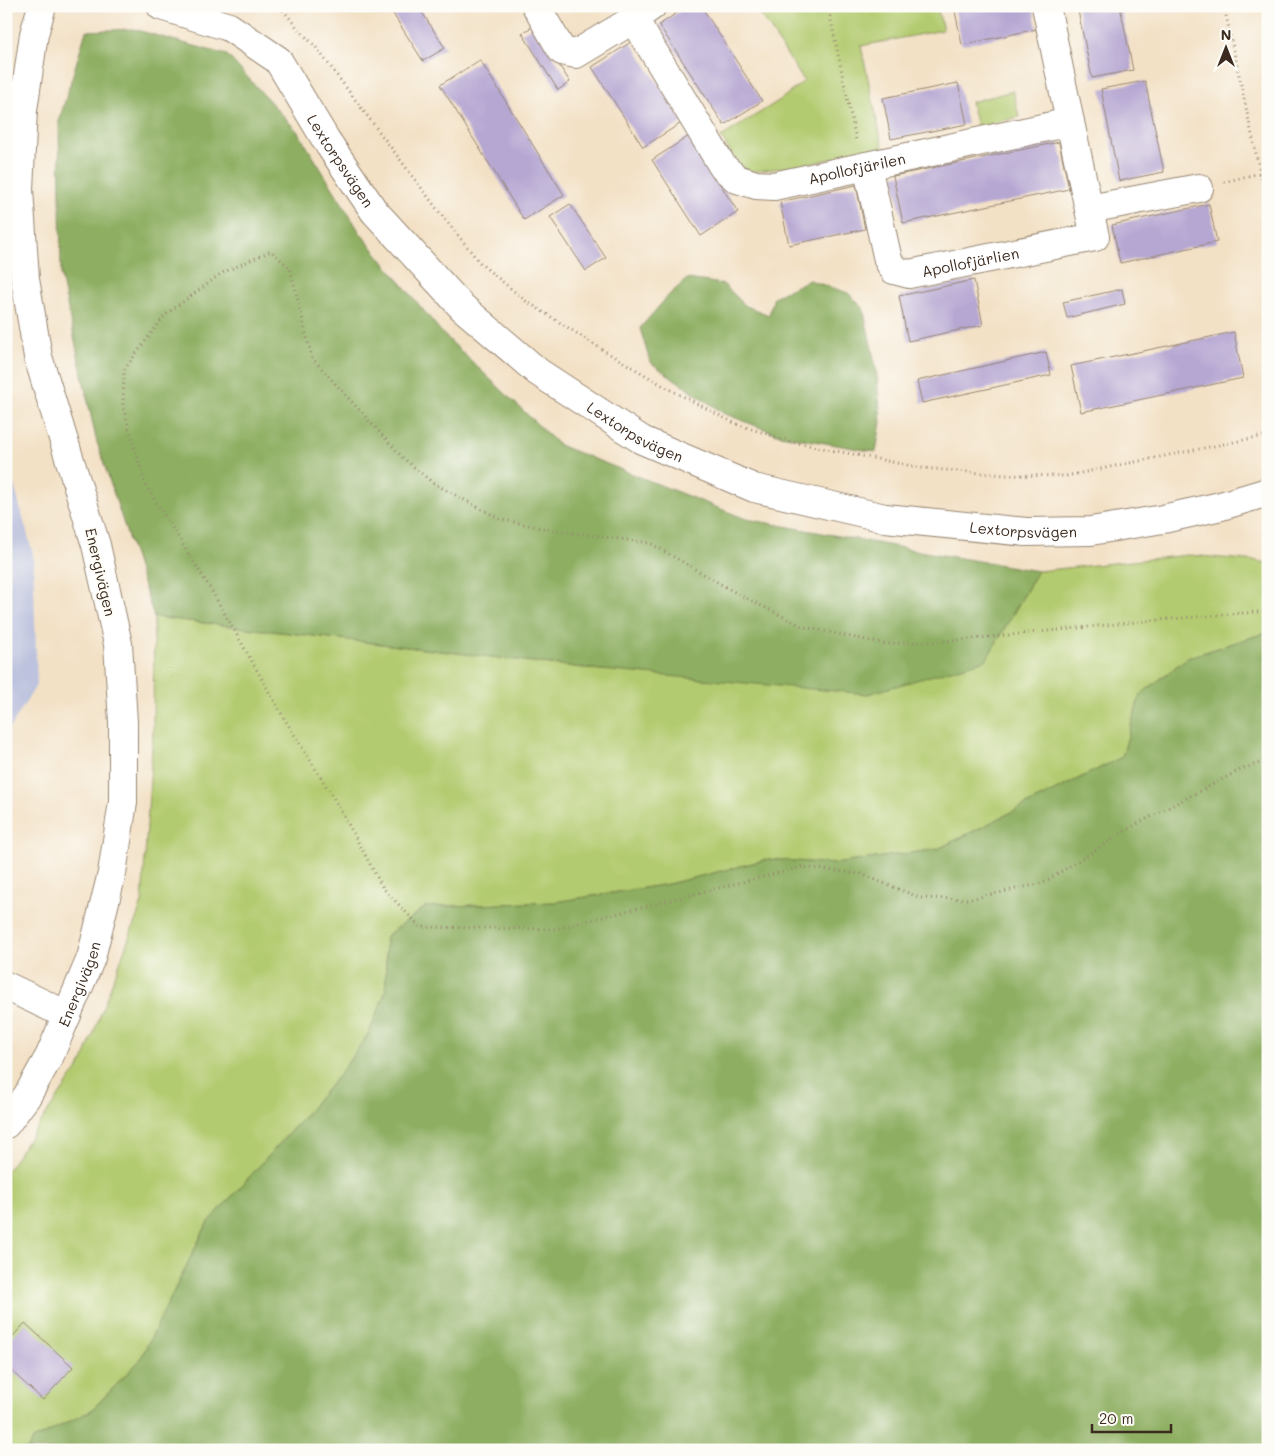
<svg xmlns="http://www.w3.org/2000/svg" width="1274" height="1456" font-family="Mali,sans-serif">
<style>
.industrial{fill:#bdc3de}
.green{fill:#b3cb70;stroke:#777a47}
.forest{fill:#8eaf62;stroke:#646c40}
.building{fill:#b5a6d2}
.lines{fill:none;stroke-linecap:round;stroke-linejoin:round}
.minor-casing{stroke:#978672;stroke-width:30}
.path{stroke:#978672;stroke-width:3;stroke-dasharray:1 4;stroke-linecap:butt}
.minor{stroke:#fff;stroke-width:28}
.labels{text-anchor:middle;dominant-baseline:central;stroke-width:4;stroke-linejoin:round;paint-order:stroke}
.street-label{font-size:15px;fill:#3b2a1e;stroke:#fdfcf7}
</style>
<rect width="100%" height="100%" fill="#fdfcf7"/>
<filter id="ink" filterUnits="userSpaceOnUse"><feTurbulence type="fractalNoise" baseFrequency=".02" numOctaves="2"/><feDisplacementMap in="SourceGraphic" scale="10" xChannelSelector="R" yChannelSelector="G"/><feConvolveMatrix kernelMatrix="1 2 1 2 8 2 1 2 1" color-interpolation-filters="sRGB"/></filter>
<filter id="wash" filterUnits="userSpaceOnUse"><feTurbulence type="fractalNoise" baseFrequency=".0096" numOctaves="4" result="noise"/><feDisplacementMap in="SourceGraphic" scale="20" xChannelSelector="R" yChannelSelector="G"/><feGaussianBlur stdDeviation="1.12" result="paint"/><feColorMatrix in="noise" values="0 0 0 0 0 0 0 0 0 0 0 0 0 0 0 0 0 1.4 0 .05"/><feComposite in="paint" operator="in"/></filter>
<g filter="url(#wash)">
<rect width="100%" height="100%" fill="#f3e1c6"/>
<!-- industrial -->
<polygon class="industrial" points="6,456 33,554 37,684 6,735"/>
<!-- green -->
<g class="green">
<polygon points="755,6 862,6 863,10 883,6 937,6 943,30 861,46 883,148 803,165 743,173 721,137 780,100 804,81"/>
<polygon points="1013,91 1019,117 977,127 971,102"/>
<polygon points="1188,555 1257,561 1268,563 1268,632 1187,658 1140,695 1122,757 938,849 834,864 769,859 669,884 555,902 425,907 386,936 386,991 369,1033 339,1075 299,1122 207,1224 140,1360 92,1410 33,1440 27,1450 6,1450 6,1172 83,1061 142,903 153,732 154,617 601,670 986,660 1038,571"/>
</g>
<!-- forest -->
<g class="forest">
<polygon points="133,29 227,55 298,132 361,234 443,334 559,445 746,519 936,554 1038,571 986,660 868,694 601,670 154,617 96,439 61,276 59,121 86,31"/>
<polygon points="687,279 723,284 746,306 769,315 774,297 809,280 848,293 863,308 876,368 881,422 876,452 780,435 723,413 650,362 640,328 669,295"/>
<polygon points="1268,632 1268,1450 27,1450 33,1440 92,1410 140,1360 207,1224 299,1122 339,1075 369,1033 386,991 386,936 426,907 555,902 669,884 769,859 834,864 938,849 1122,757 1140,695 1187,658"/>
</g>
<g id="blocks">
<!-- building -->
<g class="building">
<polygon points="388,6 418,6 445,48 423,61"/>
<polygon points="687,6 701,6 762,101 724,125 659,25"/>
<polygon points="954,6 1033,6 1037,29 962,45"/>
<polygon points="1077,6 1120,6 1133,70 1092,78"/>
<polygon points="534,26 570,82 558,90 522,33"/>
<polygon points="631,42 683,122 643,147 592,67"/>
<polygon points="480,60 564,195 524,220 440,85"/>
<polygon points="1145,81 1164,172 1119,181 1101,89"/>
<polygon points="958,83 967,124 891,139 883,98"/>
<polygon points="689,136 738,212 701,236 652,160"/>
<polygon points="1059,142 1069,189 903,223 893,176"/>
<polygon points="856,185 865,229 789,245 780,202"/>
<polygon points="570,204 606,258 586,271 550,217"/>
<polygon points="1209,204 1217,242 1120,263 1112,225"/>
<polygon points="974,280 983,325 908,341 899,296"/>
<polygon points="1122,289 1125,304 1067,318 1063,302"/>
<polygon points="1234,332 1243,378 1081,412 1071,366"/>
<polygon points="1046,352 1051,375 922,403 917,381"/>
<polygon points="25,1323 73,1367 43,1400 6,1366 6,1344"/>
</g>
</g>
</g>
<g filter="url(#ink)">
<use href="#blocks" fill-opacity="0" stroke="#978672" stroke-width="1"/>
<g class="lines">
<defs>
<g id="minor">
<path id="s1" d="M161 6 229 27 278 60 326 140 374 211 462 307 538 372 642 440 754 488 885 518 1026 532 1091 531 1163 519 1221 506 1268 492"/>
<polyline points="536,6 562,51 576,54 634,19"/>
<path id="s2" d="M652 6 634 19 723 167 737 179 756 185 774 186 1070 122 1046 6"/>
<path id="s3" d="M867 166 888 260 894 270 909 274 1095 237 1070 122"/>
<polyline points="1089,209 1199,188"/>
<polyline points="6,986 67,1015"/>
<path id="s4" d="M6 1124 27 1096 50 1055 91 958 112 873 123 802V722L118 644 96 545 38 357 25 279 19 189 23 110 34 34 42 6"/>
</g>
</defs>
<!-- minor casing -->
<use href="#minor" class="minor-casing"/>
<!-- path -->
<g class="path">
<polyline points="280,6 299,30 315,46 440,213 481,264 526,301 603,350 669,389 736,424 792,442 922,468 1005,475 1066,476 1268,435"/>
<polyline points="828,6 856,140"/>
<polyline points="1224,6 1268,209"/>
<polyline points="1224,182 1260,173"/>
<polyline points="1268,611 1146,621 961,640 885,644 804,627 736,593 650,543 551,530 500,519 433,483 403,458 312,358 290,268 271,251 222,273 165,315 124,370 123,407 145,484 213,593 284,718 339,807 383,888 420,927 555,929 802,867 861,874 921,898 971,899 1043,883 1135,825 1242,769 1268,760"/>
</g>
<!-- minor -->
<use href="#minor" class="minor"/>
</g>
</g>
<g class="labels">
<!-- street labels -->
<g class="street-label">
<text stroke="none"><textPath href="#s1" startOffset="249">Lextorpsvägen</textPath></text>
<text stroke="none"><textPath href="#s2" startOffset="336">Apollofjärilen</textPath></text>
<text stroke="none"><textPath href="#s3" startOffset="186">Apollofjärlien</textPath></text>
<text stroke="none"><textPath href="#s1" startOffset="654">Lextorpsvägen</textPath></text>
<text stroke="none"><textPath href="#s1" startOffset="1059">Lextorpsvägen</textPath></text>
<text transform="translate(101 572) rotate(77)">Energivägen</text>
<text stroke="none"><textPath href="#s4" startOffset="159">Energivägen</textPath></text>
</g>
</g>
<!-- margin -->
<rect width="1274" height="1456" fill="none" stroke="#fdfcf7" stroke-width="25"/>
<!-- north arrow -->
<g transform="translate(1226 48)" stroke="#fdfcf7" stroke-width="4" paint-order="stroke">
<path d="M0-4L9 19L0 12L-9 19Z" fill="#3b2a1e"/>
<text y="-8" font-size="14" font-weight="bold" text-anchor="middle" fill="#3b2a1e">N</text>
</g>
<!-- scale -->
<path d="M1092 1424v8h79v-8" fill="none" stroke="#3b2a1e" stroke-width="2.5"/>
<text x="1099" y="1424" font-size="15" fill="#3b2a1e" stroke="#fdfcf7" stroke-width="4" paint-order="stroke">20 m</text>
</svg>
